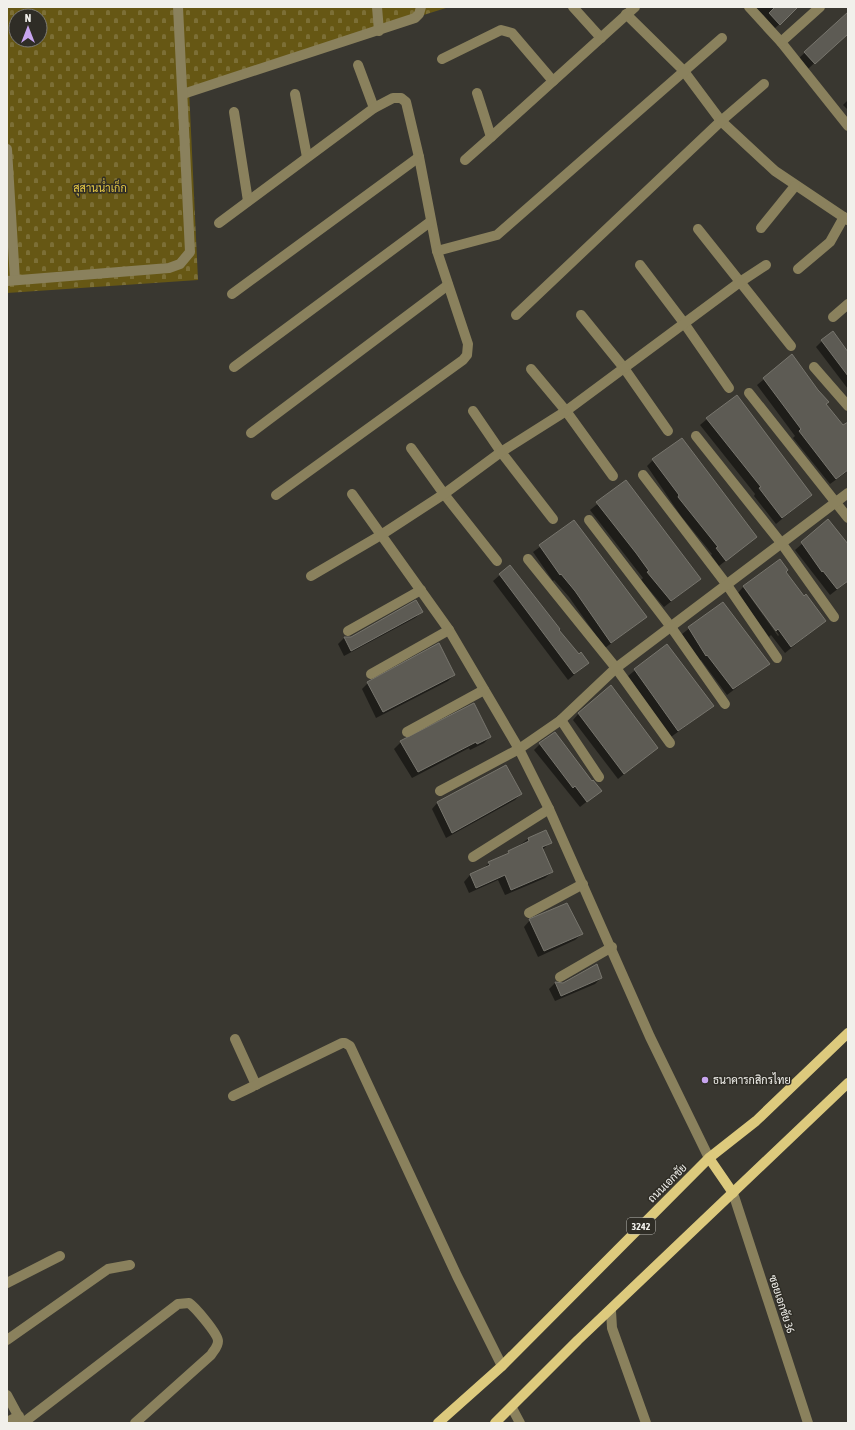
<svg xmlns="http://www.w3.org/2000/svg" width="855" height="1430" font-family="'Asap Condensed',Sarabun,sans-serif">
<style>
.cemetery{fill:url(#cemetery-stones);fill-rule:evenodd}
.shadow{fill:#0007}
.building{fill:#5d5b54;stroke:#77756d}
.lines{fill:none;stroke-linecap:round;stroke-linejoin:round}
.minor{stroke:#8a815d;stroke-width:10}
.major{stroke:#ddca7d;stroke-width:10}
.poi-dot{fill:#c8a5ef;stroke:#2f2d26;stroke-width:1.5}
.labels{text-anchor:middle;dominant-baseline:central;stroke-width:3;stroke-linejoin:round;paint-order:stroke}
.shield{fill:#2f2d26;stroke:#b7b6b0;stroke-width:1}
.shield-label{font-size:10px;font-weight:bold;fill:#f1f0eb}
.park-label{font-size:11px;fill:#e4c644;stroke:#2f2d26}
.poi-label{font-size:11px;fill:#f1f0eb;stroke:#2f2d26;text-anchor:start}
.street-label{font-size:11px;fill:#f1f0eb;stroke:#2f2d26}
</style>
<defs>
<pattern id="cemetery-stones" width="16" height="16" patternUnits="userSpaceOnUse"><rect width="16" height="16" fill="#665714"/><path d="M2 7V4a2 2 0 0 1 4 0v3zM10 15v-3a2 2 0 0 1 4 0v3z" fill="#7c6f36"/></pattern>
</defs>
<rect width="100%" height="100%" fill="#393730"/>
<!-- cemetery -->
<path class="cemetery" d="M7 7H449L189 89 198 280 7 293ZM16 16H40V40H16Z"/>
<!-- shadow -->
<g class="shadow">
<polygon points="752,7 798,7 773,30"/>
<polygon points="848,12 848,31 808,69 798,59"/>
<polygon points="848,100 848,110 843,105"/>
<polygon points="822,341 848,352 848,389 816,347"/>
<polygon points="792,356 825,404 848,432 848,471 830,484 793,438 795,436 757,385"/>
<polygon points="707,419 811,495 776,524 754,496 755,494 700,425"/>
<polygon points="653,460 756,537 719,566 711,555 712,554 681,516 647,466"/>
<polygon points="626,481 700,579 664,607 641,580 643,578 590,510"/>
<polygon points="828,521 848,546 848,581 830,595 795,550"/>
<polygon points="574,522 646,617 605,648 569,597 554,580 553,581 533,552"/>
<polygon points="510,566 557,630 579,655 588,663 568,680 493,581"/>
<polygon points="785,572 803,597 825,621 785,653 771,635 769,637 738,593 743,587 778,636 779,635 745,586"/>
<polygon points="722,603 768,664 727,695 701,660 699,661 682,634"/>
<polygon points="422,612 415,618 344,656 338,644 344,638 351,638"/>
<polygon points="666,645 713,706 671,737 628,676"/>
<polygon points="454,675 448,681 376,718 362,689 368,683"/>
<polygon points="474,704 490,737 484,743 470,750 469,748 412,778 394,749 401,742"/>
<polygon points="579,713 656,748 618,779 573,720"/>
<polygon points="540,744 591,782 600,791 580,807 534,750"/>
<polygon points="521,794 515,800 446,838 432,809 438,802"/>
<polygon points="528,839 550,843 542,850 552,872 545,878 505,895 498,880 469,893 464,882 470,875 482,870 489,863 503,857"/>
<polygon points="530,920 582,934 575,940 538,957 524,927"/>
<polygon points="601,978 595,984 555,1001 549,989 555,983 563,984"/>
</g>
<!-- building -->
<g class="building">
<polygon points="775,7 798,7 780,25 769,13"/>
<polygon points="848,12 848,34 815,64 804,52"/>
<polygon points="833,331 848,352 848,376 821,340"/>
<polygon points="792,354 818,390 829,402 826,404 843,425 848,422 848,470 836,479 799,431 801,429 763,378"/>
<polygon points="737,395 812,495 782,518 759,488 761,487 706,418"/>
<polygon points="682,438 757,537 726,561 716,548 718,547 678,497 679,495 652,459"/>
<polygon points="626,480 701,579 671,601 647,572 649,571 636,553 596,502"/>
<polygon points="828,519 848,544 848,581 837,589 823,571 822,572 801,542"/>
<polygon points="574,520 647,617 611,643 575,591 561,574 560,575 539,545"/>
<polygon points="780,559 788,570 786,572 804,596 806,594 826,621 791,647 778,629 776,631 743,586"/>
<polygon points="510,565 560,629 559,630 579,654 581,652 589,663 574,674 499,574"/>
<polygon points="416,600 423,612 351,651 344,637 351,637"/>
<polygon points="723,602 770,664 733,689 707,655 706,656 688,627"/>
<polygon points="439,643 455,675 383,712 367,682"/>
<polygon points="667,644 714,706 678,731 634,669"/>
<polygon points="611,685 658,748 624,774 578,713"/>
<polygon points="474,703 491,737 477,744 476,742 418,772 400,741"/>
<polygon points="555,732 592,781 593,780 602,791 587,802 575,786 573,788 539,743"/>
<polygon points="506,765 522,794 452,833 437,802"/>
<polygon points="546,830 552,843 542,847 553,872 511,890 505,875 476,888 470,874 490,865 488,862 509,853 508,851 529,841 528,838"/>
<polygon points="567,903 583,934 544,951 529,919"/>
<polygon points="597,964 602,978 561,996 555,982 563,983"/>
</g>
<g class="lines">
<!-- minor -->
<g class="minor">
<polyline points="377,7 379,31"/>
<polyline points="573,7 601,38"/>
<polyline points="749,7 781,42 848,126"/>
<polyline points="626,14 683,70 721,121 775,171 848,220"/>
<polyline points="781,42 820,7"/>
<polyline points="442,59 501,30 512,33 553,81"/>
<polyline points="358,65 374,108"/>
<polyline points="477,93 491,137 635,7"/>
<polyline points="183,94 415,18 419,14 421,7"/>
<polyline points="295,94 307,157"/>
<polyline points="234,112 248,201"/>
<polyline points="7,149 15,280"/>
<polyline points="465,160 491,137"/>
<polyline points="219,223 374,108 393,98 401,98 406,102 419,157 437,251 468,344 467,355 463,360 276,495"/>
<polyline points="761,228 795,186"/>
<polyline points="698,229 791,346"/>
<polyline points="437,251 497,235 722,38"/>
<polyline points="640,265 684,323 729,388"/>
<polyline points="798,269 830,242 844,217"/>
<polyline points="7,281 169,268 180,264 190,252 178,7"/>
<polyline points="232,294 419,157"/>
<polyline points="516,315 721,121 764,84"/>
<polyline points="581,315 624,368 668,431"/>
<polyline points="833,317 848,304"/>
<polyline points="234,367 430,222"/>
<polyline points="814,367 848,406"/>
<polyline points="531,369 566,411 613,476"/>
<polyline points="749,393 848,518"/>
<polyline points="473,411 501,452 553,519"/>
<polyline points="251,433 448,285"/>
<polyline points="696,436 782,544 834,617"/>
<polyline points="411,448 444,494 497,561"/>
<polyline points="643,475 727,585 777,658"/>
<polyline points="352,494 449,630 519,749 549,809 650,1037 709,1158"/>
<polyline points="589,520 671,627 725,704"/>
<polyline points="528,559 616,668 670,743"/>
<polyline points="311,576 381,535 444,494 501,452 566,411 740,282 766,265"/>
<polyline points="348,631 421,590"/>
<polyline points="371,674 449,630"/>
<polyline points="561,720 599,777"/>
<polyline points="407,732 484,690"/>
<polyline points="440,791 519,749 561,720 616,668 848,493"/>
<polyline points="473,857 549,809"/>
<polyline points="529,913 583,884"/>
<polyline points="560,977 612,947"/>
<polyline points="235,1039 256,1085"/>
<polyline points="233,1096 342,1043 345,1043 350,1046 457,1276 502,1366"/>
<polyline points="733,1193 808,1423"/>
<polyline points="7,1283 60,1256"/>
<polyline points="611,1311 612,1328 646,1423"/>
<polyline points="7,1340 108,1269 130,1265"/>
<polyline points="7,1395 22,1423"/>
<polyline points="512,1408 520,1423"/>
<polyline points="7,1422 19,1416"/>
<path d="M23 1423 178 1304 189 1303C195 1307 218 1334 218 1341 218 1347 214 1350 211 1355L135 1423"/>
</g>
<!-- major -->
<g class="major">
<polyline points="709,1158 733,1193"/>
<polyline points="438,1423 502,1366 709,1158 756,1121 848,1033"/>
<polyline points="495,1423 578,1340 848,1083"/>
</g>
</g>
<!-- markers -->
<circle class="poi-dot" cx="705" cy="1080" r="4"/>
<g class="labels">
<!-- shield labels -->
<rect class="shield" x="627" y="1218" width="28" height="16" rx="3"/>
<g class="shield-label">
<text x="641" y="1226">3242</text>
</g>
<!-- park labels -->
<g class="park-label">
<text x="100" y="188">สุสานน่ำเก็ก</text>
</g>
<!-- poi labels -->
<g class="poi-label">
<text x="713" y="1080">ธนาคารกสิกรไทย</text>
</g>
<!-- street labels -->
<g class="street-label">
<text transform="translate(667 1183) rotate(-45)">ถนนเอกชัย</text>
<text transform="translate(782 1304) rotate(72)">ซอยเอกชัย 36</text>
</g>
</g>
<!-- border -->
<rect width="855" height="1430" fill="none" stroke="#f1f0eb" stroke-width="16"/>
<!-- north arrow -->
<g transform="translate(28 28)"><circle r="19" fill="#2f2d26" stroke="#7d7b75"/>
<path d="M0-3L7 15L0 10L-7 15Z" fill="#c8a5ef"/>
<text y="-6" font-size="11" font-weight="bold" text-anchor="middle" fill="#f1f0eb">N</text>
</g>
</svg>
